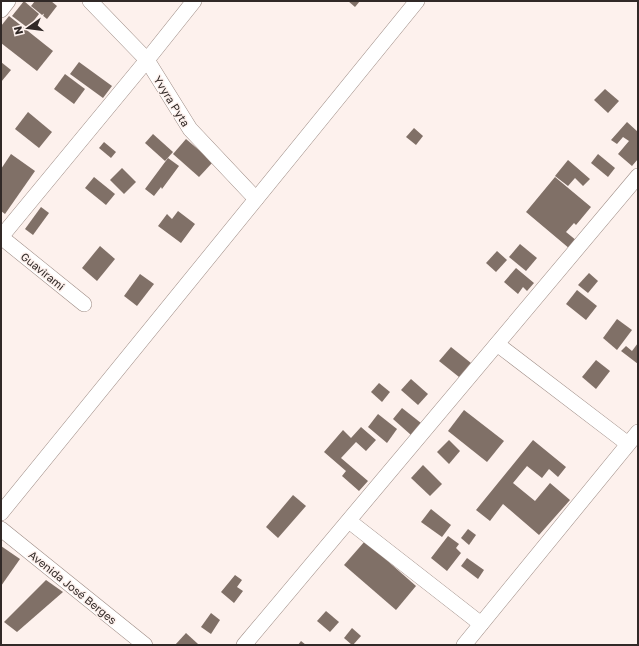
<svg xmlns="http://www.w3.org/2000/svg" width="639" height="646" font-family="'Golos Text',sans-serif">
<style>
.building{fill:#807067}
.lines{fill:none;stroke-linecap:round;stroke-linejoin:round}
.minor-casing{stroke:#9d8b84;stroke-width:16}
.minor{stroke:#fff;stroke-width:15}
.labels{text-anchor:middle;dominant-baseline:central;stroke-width:3;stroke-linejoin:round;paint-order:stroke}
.street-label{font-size:11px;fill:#312927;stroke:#fdf1ed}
</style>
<rect width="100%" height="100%" fill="#fdf1ed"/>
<!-- building -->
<g class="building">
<polygon points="24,1 39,14 28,28 12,16"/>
<polygon points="35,1 51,1 57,6 47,19 31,6"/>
<polygon points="348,1 360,1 355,7"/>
<polygon points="9,16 53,51 37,71 1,43 1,26"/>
<polygon points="1,62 11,70 1,82"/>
<polygon points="79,62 112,86 103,98 70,74"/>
<polygon points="65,74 85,89 74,104 54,89"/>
<polygon points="605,89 619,101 608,113 594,100"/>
<polygon points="28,112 52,132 39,148 15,129"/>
<polygon points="627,122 638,132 638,159 632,166 618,154 629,141 623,137 617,144 611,140"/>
<polygon points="414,128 423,136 416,145 406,137"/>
<polygon points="153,134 173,152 165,161 145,143"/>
<polygon points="186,139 213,162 199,177 173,154"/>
<polygon points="104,142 116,152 111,158 99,148"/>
<polygon points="11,154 35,171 5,214 1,211 1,169"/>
<polygon points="598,154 615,168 608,177 591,163"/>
<polygon points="168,158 179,166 162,189 161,187 154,196 145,189"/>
<polygon points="568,160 590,179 583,186 575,178 568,186 555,176"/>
<polygon points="122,168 136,182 124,194 110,180"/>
<polygon points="94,177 115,194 106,205 85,188"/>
<polygon points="555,177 591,207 576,225 574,223 566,232 577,241 570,249 526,212"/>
<polygon points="41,207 49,213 33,235 25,229"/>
<polygon points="178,211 195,224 181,243 158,226 167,214 172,219"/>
<polygon points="520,244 537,258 526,271 509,257"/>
<polygon points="100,246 115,259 97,281 82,268"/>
<polygon points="497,251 507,260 496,272 486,263"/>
<polygon points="516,268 534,283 527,291 523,287 518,294 504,282"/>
<polygon points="589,273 598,281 588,293 578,285"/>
<polygon points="140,274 154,284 137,306 124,296"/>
<polygon points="577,290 597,306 586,320 566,304"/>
<polygon points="617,319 632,330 617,350 603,338"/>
<polygon points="638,343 638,364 621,351 626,346 632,351"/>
<polygon points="451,347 471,363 459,377 439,361"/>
<polygon points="596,360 610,371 596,389 582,377"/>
<polygon points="411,379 428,394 418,405 401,390"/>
<polygon points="379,383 390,392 382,402 371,392"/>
<polygon points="402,408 421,423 411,435 393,419"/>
<polygon points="464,410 504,441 487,462 448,431"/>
<polygon points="378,414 397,429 387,443 368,427"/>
<polygon points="361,427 376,440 366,451 356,442 341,458 368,481 359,491 342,476 346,471 324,452 343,430 351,438"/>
<polygon points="449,440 460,451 449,464 437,452"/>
<polygon points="533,440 566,467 558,477 549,469 542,478 527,466 513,483 535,501 550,483 570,500 539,535 503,504 490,521 476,510"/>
<polygon points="423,465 442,484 430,496 411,478"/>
<polygon points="293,495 306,506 278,538 266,527"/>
<polygon points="431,509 451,525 442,537 421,522"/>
<polygon points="468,529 476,535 469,545 461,538"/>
<polygon points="448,536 459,544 456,548 461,553 447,571 431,558"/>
<polygon points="365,541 416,586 396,610 344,565"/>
<polygon points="1,546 20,559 1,586"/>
<polygon points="467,558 484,570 478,579 461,566"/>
<polygon points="235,575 242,580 237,587 243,591 234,603 221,592"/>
<polygon points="46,580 63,592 17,632 4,622"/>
<polygon points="326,611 339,622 330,632 317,621"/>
<polygon points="211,613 220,620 211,634 201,627"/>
<polygon points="352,628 361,636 353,645 352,645 344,638"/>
<polygon points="186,633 198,644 197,645 175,645"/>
<polygon points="301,641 306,645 298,645"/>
</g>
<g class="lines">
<defs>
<g id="minor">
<polyline points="90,1 147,60 190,129 256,199"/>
<polyline points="1,10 8,1"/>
<polyline points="1,237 147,60 194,1"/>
<polyline points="1,237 84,304"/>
<polyline points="497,344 628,444"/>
<polyline points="1,513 417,1"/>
<polyline points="349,521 481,624"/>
<polyline points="1,529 145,645"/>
<polyline points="244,645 638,176"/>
<polyline points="464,645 638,432"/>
</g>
</defs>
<!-- minor casing -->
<use href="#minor" class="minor-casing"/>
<!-- minor -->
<use href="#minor" class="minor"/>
</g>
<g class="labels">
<!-- street labels -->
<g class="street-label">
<text transform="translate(172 101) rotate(58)">Yvyra Pyta</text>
<text transform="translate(43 271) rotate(39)">Guavirami</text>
<text transform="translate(73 587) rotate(39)">Avenida José Berges</text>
</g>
</g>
<!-- border -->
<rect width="639" height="646" fill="none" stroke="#312927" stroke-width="4"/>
<!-- north arrow -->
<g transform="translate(28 28) rotate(256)" stroke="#fdf1ed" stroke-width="3" paint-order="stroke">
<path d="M0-3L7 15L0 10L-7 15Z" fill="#312927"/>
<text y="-6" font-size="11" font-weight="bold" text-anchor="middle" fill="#312927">N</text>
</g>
</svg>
